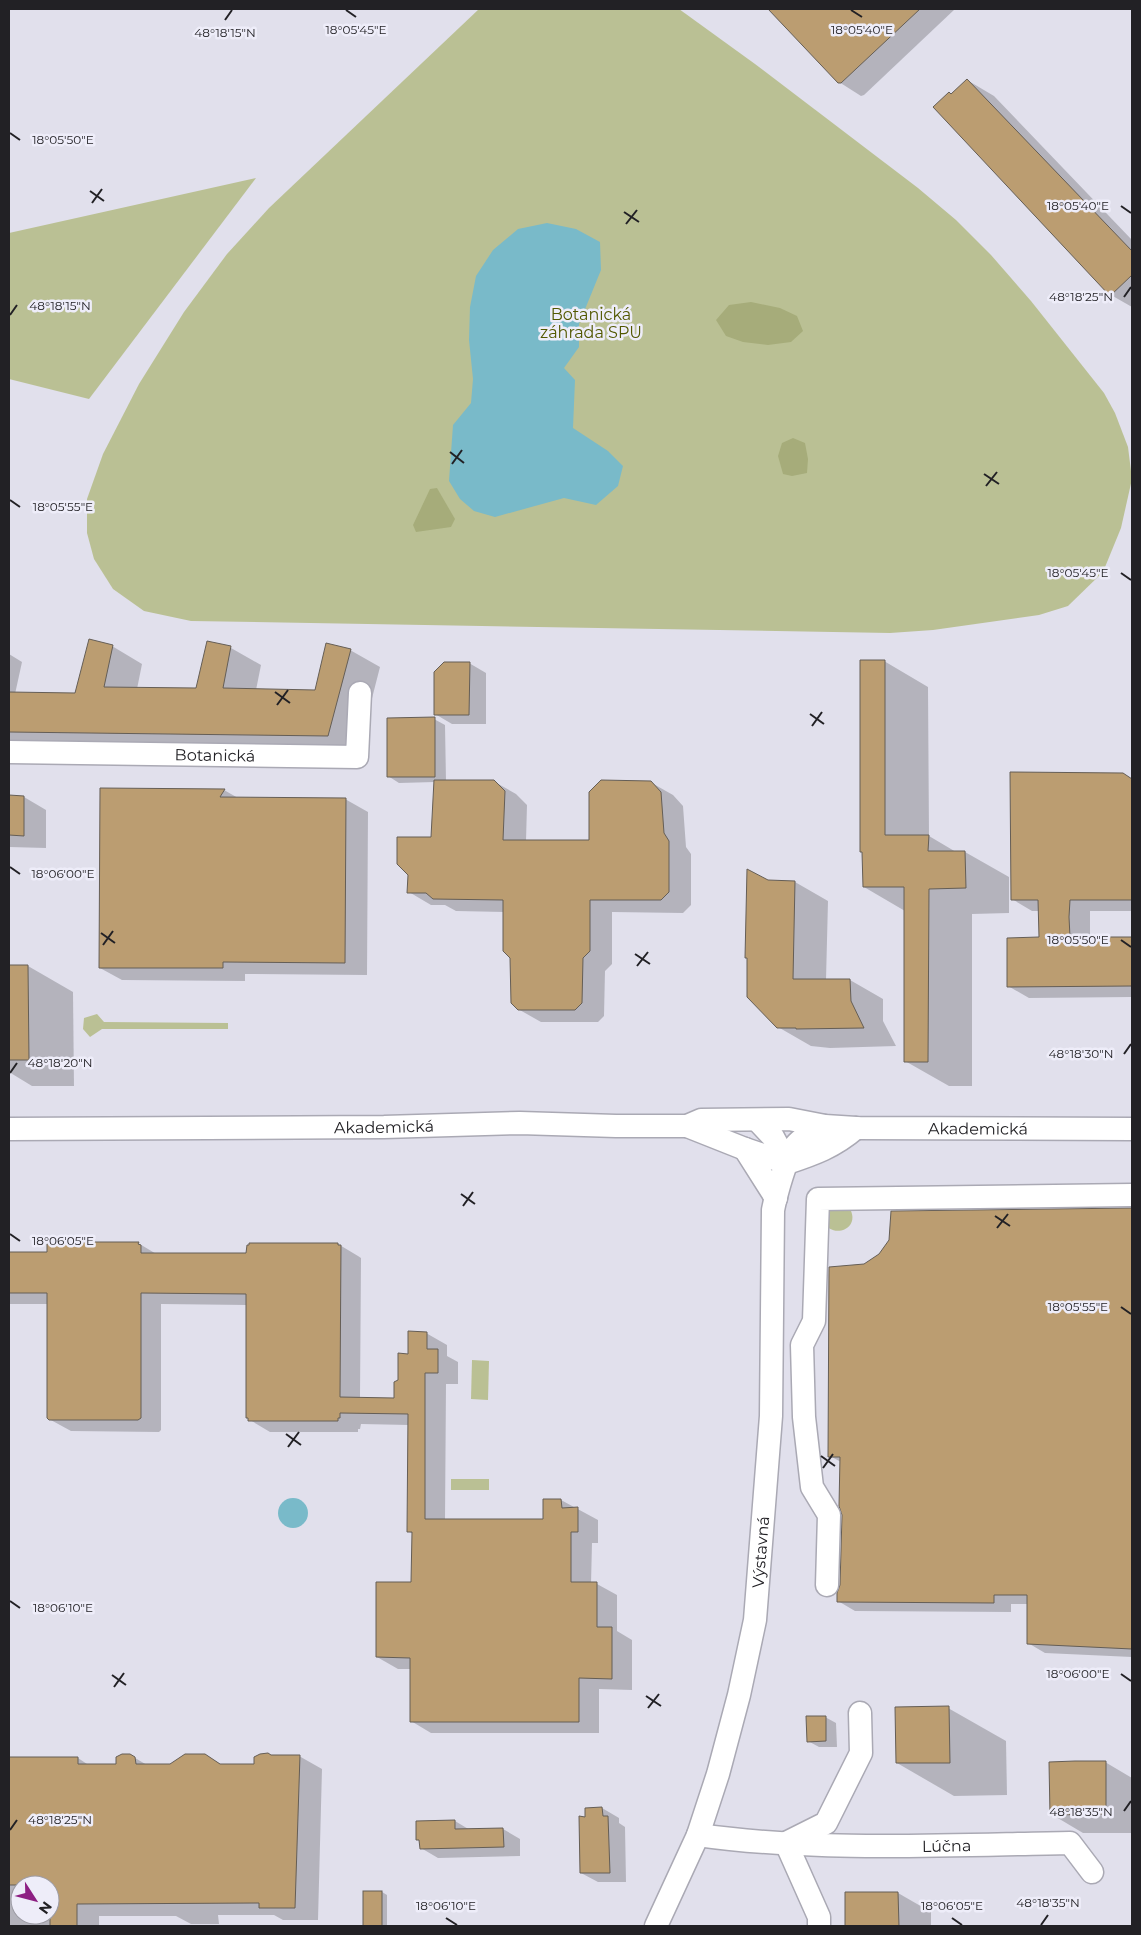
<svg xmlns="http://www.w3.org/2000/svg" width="1141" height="1935" font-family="Montserrat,sans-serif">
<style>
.green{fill:#bac094}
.forest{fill:#a6ac7a}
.water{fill:#79bac9}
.shadow{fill:#0003;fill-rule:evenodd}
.building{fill:#bb9d71;stroke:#655e56}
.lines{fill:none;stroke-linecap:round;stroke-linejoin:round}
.minor-casing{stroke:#aaa9b4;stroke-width:25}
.minor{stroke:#fff;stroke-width:22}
.ticks{fill:none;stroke:#222125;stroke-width:2}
.labels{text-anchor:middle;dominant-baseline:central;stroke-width:5;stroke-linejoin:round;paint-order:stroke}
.park-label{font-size:16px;fill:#525800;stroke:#eeedf9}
.street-label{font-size:16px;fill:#222125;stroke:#eeedf9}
.ticks-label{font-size:12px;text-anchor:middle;fill:#222125;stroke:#eeedf9;stroke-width:5;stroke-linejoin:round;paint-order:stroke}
</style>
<rect width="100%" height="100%" fill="#e1e0ec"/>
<!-- green -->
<g class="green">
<polygon points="479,9 679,9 755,64 918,188 956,220 991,255 1031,301 1104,393 1115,413 1128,447 1132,479 1121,528 1103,572 1068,606 1039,615 933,630 890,633 191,621 144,611 113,589 94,559 87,533 87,499 103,454 139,384 184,312 227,254 269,208"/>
<polygon points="256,178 89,399 9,379 9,233"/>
<polygon points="97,1014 104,1022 228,1023 228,1029 102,1029 90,1037 83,1029 84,1018"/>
<path d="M849 1207C863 1230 830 1239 825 1222 825 1219 826 1213 827 1209Z"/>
<polygon points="472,1360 489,1361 488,1400 471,1399"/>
<rect x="451" y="1479" width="38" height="11"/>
</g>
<!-- forest -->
<g class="forest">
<polygon points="751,302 780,308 797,316 803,331 791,342 768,345 743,342 726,336 716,320 729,305"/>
<polygon points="793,438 805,443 808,459 807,473 792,476 783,474 778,456 782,443"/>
<polygon points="437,488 455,519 451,527 416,532 413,525 430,489"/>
</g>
<!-- water -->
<g class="water">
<polygon points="547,223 576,229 600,242 601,270 579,324 579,347 564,368 575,380 573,428 608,451 623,466 618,486 596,505 564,498 495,517 474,511 460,499 449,481 453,425 471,403 473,379 469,340 470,307 476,276 493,250 518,229"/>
<circle cx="293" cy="1513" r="15"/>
</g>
<!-- shadow -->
<g class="shadow">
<polygon points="769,9 955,9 864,95 861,96 839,82"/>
<polygon points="967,80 994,96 1132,240 1132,307 1111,295 934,107 952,95"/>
<polygon points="208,642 231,648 261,665 256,690 316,691 350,650 380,667 358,753 9,748 9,654 22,662 15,694 76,695 112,646 142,664 137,689 197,690"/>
<polygon points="884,661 928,687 929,836 956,852 965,852 1009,877 1009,913 972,914 972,1086 949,1086 905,1061 905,911 864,887 863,853"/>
<polygon points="469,663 486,673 486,724 452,724 435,714"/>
<polygon points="434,719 445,725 446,781 493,781 516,794 527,805 526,841 590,842 650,782 673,795 683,806 686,847 691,854 691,905 683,913 612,912 612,964 605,971 604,1016 598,1022 541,1022 518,1009 505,912 456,911 445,905 431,905 409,892 433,839 435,782 399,783 388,776"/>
<polygon points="1123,774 1132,780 1132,911 1090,911 1090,938 1132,938 1132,997 1029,998 1008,986 1040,939 1040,911 1032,911 1012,899"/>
<polygon points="101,789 224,790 238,798 345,799 368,812 367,975 245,974 245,981 122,980 100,968"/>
<polygon points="9,797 24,797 46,810 46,848 9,847"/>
<polygon points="768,882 795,882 828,901 826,980 850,980 883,999 883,1021 896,1046 830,1048 811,1046 778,1027"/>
<polygon points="9,966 28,966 73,992 74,1086 32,1086 9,1072"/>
<polygon points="1132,1209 1132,1657 1045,1653 1028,1643 1028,1604 1011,1604 1011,1612 855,1611 838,1601 841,1586 843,1515 841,1462 830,1456 864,1265 880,1255 890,1240 892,1212"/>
<polygon points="138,1243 158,1255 247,1254 338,1244 358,1256 361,1258 360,1398 395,1399 399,1381 409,1355 426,1333 447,1345 447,1356 458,1362 458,1384 446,1384 445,1520 544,1520 561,1500 598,1520 598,1543 592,1543 591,1584 597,1584 617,1595 617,1631 632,1640 632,1690 599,1689 599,1733 431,1733 411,1721 411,1669 398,1669 377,1657 412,1584 413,1534 408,1531 409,1425 361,1424 360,1429 358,1429 358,1432 270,1432 250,1420 247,1305 161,1304 161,1430 159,1432 71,1431 49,1419 48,1304 9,1304 9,1307 9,1253 48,1253"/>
<polygon points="948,1708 1006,1741 1007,1795 954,1796 897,1763"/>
<polygon points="825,1717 836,1723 837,1747 819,1747 808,1741"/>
<path d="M130 1755 147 1765H170L205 1755 222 1765H256L299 1756 322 1769 318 1920H283L274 1915H218L219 1924H191L176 1916H99V1926H9V1758H78L90 1766 117 1765ZM20 1885H50V1915H20Z"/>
<polygon points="1105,1762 1132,1778 1132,1833 1083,1833 1051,1814"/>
<polygon points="602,1808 619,1818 619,1823 625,1827 626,1882 598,1882 581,1873 586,1818"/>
<polygon points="455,1821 470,1830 503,1829 520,1839 520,1856 438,1858 421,1848 418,1822"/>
<polygon points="382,1892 387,1895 387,1926 364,1926 365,1893"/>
<polygon points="846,1893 898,1893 931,1912 931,1926 846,1926"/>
<polygon points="535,1925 537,1926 463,1926"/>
</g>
<!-- building -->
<g class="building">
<polygon points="768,9 920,9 841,83 838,83"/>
<polygon points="967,79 1132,251 1132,275 1110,296 933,107 949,92 951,94"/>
<polygon points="89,639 113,645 104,687 196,688 207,641 231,646 223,688 315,690 326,643 351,649 328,736 9,732 9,692 75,693"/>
<polygon points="860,660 885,660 885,835 929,835 928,851 965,851 966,888 929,889 928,1062 904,1062 904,887 863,887 862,852 860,852"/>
<polygon points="444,662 470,662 469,715 434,715 434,672"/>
<polygon points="435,717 435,777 387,777 387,718"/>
<polygon points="1010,772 1123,773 1132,779 1132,900 1070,900 1069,917 1070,937 1132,937 1132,986 1007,987 1007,938 1039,937 1038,900 1011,900"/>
<polygon points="434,780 494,780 505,791 503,840 589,840 589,792 601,780 651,781 661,792 664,833 669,841 669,892 661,900 590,900 590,951 583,958 582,1003 575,1010 518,1010 511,1003 510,958 503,951 503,900 433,899 426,893 407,893 408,875 397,864 397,837 431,837"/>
<polygon points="100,788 225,789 220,797 346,798 345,963 223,962 223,968 99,968"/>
<polygon points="9,795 24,796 24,836 9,835"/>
<polygon points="747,869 768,880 795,881 793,979 850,979 851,1001 864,1028 796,1029 796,1028 777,1028 747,997 747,958 745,958"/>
<polygon points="9,965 28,965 29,1060 9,1060"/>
<polygon points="1132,1208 1132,1649 1027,1644 1027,1595 994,1595 994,1603 837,1602 837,1593 840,1585 842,1515 839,1506 840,1457 828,1457 829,1267 864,1264 879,1254 889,1240 891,1211"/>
<polygon points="49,1242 139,1242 138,1244 141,1245 141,1253 246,1253 247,1245 249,1245 249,1243 338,1243 338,1245 341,1245 340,1397 394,1398 394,1382 398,1380 398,1353 408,1354 408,1331 427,1332 427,1349 438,1349 438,1373 425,1373 425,1519 543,1519 543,1499 561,1499 562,1508 578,1507 578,1532 571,1532 571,1582 597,1582 597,1627 612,1627 612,1679 579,1678 579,1722 410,1722 410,1658 376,1657 376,1582 411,1582 412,1532 407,1532 408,1414 340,1413 340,1418 338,1418 338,1421 248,1421 248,1418 246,1418 246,1294 141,1293 141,1418 138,1420 49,1420 47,1418 47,1293 9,1293 9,1252 47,1252 47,1244 49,1244"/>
<polygon points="949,1706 950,1763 896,1763 895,1707"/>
<polygon points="806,1716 826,1716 826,1741 807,1742"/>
<polygon points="268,1753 271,1755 300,1755 295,1908 259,1908 259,1903 77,1904 77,1926 50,1926 50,1885 9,1885 9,1757 78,1757 78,1764 116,1764 116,1757 122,1754 130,1754 135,1757 136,1764 170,1764 185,1754 205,1754 220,1764 254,1764 254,1757 260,1754"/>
<polygon points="1075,1761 1106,1761 1106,1814 1050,1815 1049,1762"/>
<polygon points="602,1807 603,1816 608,1816 610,1873 580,1873 579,1816 585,1817 585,1808"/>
<polygon points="455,1820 455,1829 503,1828 504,1847 420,1849 419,1840 416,1840 416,1821"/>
<rect x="363" y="1891" width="19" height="35"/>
<polygon points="845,1892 898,1892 899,1926 845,1926"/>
</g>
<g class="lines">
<defs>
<g id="minor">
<path id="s1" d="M9 752 357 757 360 693"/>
<polyline points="757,1120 773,1137 787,1163"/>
<polyline points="687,1126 745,1149 787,1163"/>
<path id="s2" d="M9 1129 384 1127 520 1123 616 1126H687L701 1120 789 1119 825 1126 856 1128 1132 1129"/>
<polyline points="745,1149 776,1198"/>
<path d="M787 1163C814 1154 834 1147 856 1128"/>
<polyline points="827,1585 829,1515 812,1487 804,1417 802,1345 814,1321 818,1199 1132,1195"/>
<path id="s3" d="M698 1835C819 1852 947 1845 1070 1843L1092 1872"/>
<path id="s4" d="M656 1926 698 1835 718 1774 739 1695 755 1620 771 1416 773 1210C776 1195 786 1157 795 1146 802 1137 814 1131 825 1126"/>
<polyline points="819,1926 819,1917 786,1843 826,1823 861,1753 860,1713"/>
</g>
</defs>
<!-- minor casing -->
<use href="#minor" class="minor-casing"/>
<!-- minor -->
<use href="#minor" class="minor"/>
</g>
<!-- ticks -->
<path class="ticks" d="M346 10 356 17M851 10 862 17M225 20 232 10M10 133 20 140M90 191 104 201M92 203 102 189M1121 206 1131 213M624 212 639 222M626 224 637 210M1124 297 1131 287M10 315 17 305M450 452 464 463M452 464 462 450M984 474 999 484M986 486 997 472M10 500 20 507M1121 573 1131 580M275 692 290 703M277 705 288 690M810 714 824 724M812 726 822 712M10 867 20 874M101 933 115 943M1121 940 1131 947M103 945 113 931M635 954 650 964M637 966 648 952M1124 1054 1131 1044M10 1073 17 1063M461 1194 475 1204M463 1206 473 1192M995 1216 1010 1226M997 1228 1008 1214M10 1234 20 1241M1121 1307 1131 1314M286 1434 301 1445M288 1447 299 1432M821 1456 835 1466M823 1468 833 1454M10 1601 20 1608M1121 1674 1131 1681M112 1675 126 1685M114 1687 124 1673M646 1696 661 1706M648 1708 659 1694M1124 1811 1131 1801M10 1830 17 1820M446 1918 457 1925M952 1918 962 1925M1041 1925 1048 1915"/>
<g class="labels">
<!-- park labels -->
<g class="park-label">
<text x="591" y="314">Botanická<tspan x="591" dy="18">záhrada SPU</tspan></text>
</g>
<!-- street labels -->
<g class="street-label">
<text stroke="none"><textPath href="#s1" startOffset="206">Botanická</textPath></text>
<text stroke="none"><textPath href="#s2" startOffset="375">Akademická</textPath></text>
<text stroke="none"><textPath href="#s2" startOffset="971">Akademická</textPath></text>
<text stroke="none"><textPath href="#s4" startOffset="391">Výstavná</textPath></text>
<text stroke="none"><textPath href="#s3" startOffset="249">Lúčna</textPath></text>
</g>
</g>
<g class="ticks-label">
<text x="356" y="34">18°05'45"E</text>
<text x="862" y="34">18°05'40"E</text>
<text x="225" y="37">48°18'15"N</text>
<text x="63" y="144">18°05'50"E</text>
<text x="1078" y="210">18°05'40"E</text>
<text x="1081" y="301">48°18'25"N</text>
<text x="60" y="310">48°18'15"N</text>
<text x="63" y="511">18°05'55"E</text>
<text x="1078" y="577">18°05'45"E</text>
<text x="63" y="878">18°06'00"E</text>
<text x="1078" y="944">18°05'50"E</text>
<text x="1081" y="1058">48°18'30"N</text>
<text x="60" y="1067">48°18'20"N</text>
<text x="63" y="1245">18°06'05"E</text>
<text x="1078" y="1311">18°05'55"E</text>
<text x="63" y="1612">18°06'10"E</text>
<text x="1078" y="1678">18°06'00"E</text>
<text x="1081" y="1816">48°18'35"N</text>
<text x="60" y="1824">48°18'25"N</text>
<text x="1048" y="1907">48°18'35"N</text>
<text x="446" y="1910">18°06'10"E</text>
<text x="952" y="1910">18°06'05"E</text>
</g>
<!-- border -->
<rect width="1141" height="1935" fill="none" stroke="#222125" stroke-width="20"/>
<!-- north arrow -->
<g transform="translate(35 1900) rotate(126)"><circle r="24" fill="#eeedf9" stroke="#9c9ba4"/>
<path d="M0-4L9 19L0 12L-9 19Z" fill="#8d1f83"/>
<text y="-8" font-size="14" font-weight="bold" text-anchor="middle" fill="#222125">N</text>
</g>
</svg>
